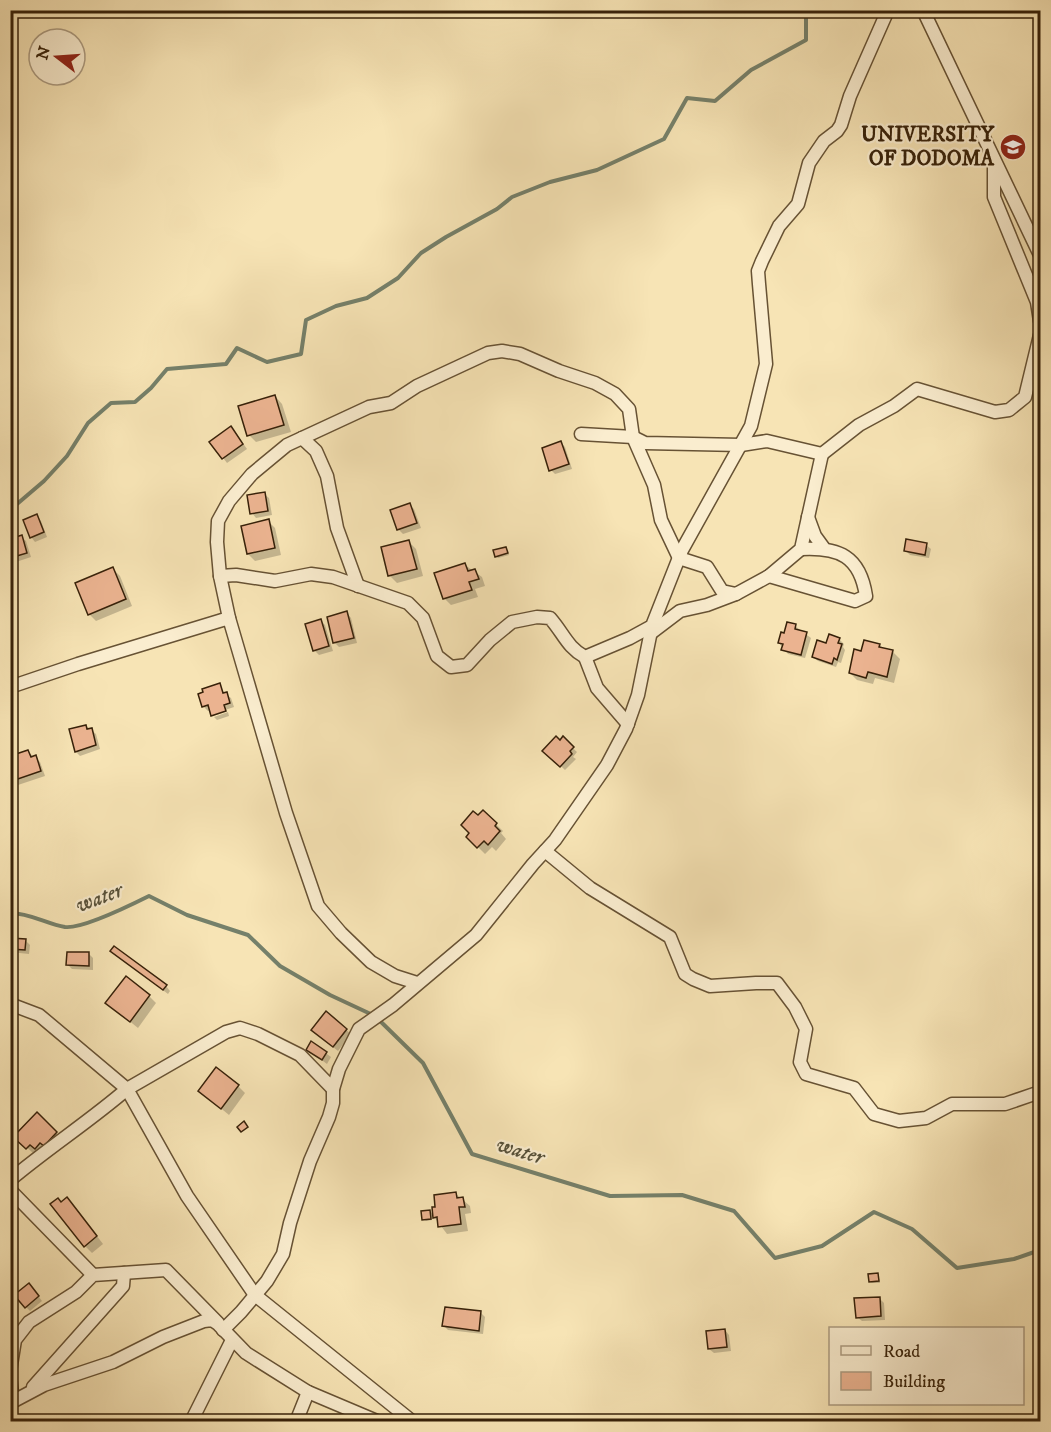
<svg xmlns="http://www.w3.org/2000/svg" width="1051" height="1432" font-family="'IM FELL DW Pica',serif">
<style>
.shadow{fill:#0003}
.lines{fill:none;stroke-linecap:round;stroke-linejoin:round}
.stream{stroke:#75806a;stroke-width:4}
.building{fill:#ebb390;stroke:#372109;stroke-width:1.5}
.minor-casing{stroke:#675234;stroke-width:15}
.minor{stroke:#faedcf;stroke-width:12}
.labels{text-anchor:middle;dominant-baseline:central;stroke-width:4.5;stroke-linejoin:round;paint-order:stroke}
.poi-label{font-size:21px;font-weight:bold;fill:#372109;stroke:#faedcf;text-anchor:end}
.water-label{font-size:22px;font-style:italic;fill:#565039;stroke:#faedcf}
</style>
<rect width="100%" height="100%" fill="#f7e4b5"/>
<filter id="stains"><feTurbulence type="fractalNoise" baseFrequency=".00333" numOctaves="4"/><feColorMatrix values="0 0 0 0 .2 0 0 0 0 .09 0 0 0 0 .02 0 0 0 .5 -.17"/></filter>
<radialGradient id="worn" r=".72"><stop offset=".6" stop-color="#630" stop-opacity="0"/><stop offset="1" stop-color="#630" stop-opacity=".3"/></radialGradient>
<!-- shadow -->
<g class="shadow">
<polygon points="275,396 282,404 291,432 256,442 249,435"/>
<polygon points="235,432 247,449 227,463 211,442"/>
<polygon points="561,443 565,447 572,469 555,474 551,470"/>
<polygon points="264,494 269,498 272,515 256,518 252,513"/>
<polygon points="409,505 414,509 421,528 403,534 399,530 392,511"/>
<polygon points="36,516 41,521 47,537 35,542 31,537"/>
<polygon points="268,521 275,528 281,555 255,561 248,554"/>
<polygon points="21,537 26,541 31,557 10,564 10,540"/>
<polygon points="409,542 416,549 423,576 397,583 389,575"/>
<polygon points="926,545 931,549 929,558 910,555 905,550"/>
<polygon points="506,548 509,555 498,558 496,556"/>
<polygon points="465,565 482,577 485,586 475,589 478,597 451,605 444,598"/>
<polygon points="113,569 120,576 132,606 96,621 89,614"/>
<polygon points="347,613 351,618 357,643 339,647 335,643"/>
<polygon points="321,621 325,625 333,651 319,655 314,650"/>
<polygon points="795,626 811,638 805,658 788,654 779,643"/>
<polygon points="839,639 844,644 843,647 845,650 841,663 838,662 836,667 818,661 813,657 827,645"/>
<polygon points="880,645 884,650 893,652 900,659 894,683 875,678 873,684 857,680 850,673 862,652"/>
<polygon points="219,684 225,694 231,698 234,707 213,714 213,716 211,710 208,711 203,706"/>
<polygon points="228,712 229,716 217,720 214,717"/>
<polygon points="86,726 96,734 100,749 80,756 76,752"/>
<polygon points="563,739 577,752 573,757 576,759 565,770 545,751"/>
<polygon points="28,752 40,762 45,776 18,785 13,780 10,772 10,758"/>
<polygon points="483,812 503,831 501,833 506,839 496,851 492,847 485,854 468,837"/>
<polygon points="10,939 26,941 30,945 29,954 10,952"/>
<polygon points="89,954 93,958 93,970 72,969 68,965"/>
<polygon points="117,955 166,986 170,991 168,994"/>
<polygon points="149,996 156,1003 138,1028 107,1003"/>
<polygon points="326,1013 351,1034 338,1051 317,1034"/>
<polygon points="312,1043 331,1057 327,1064 308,1050"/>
<polygon points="238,1086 245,1093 229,1115 200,1091"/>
<polygon points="37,1114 63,1140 34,1154 16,1137"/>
<polygon points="456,1194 470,1206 471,1213 465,1214 468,1231 447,1234 432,1214 432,1220 426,1221 424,1219 430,1211 435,1216"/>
<polygon points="61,1204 74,1206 103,1244 92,1253 85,1246"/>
<polygon points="878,1274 880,1283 872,1283 870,1282"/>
<polygon points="33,1289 42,1301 30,1311 26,1307"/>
<polygon points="879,1298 884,1303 885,1320 862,1321 857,1317"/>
<polygon points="481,1313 485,1317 483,1334 448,1330 444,1326"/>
<polygon points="725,1330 729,1335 731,1351 714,1353 709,1349"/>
</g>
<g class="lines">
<!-- stream -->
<g class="stream">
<polyline points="10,510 44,481 67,456 88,423 111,403 135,402 151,388 167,369 226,364 237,348 267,362 301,354 306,320 336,306 367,298 398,278 421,253 446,237 497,209 512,197 550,182 597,170 664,139 687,98 715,101 751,70 806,40 806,10"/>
<path d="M10 913C30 913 47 924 65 927 82 929 133 904 149 896L187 915 248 935 280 966 330 995 375 1016 423 1063 472 1154 610 1196 682 1195 734 1211 775 1258 822 1246 874 1212 912 1229 957 1268 1014 1259 1040 1250"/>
</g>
</g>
<!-- building -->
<g class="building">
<polygon points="275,395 284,425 247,436 238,406"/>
<polygon points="231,426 243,444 222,459 209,442"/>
<polygon points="561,441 569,464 549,471 542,448"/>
<polygon points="265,492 268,511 250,514 247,495"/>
<polygon points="410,503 417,523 397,530 390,510"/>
<polygon points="37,514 44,532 30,538 23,520"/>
<polygon points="269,519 275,548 247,554 241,526"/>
<polygon points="22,535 27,553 10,558 10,539"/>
<polygon points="906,539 927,543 925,555 904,551"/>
<polygon points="409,540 417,569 388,576 381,547"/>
<polygon points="506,547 508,553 495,557 493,550"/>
<polygon points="465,563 468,571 475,569 479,579 469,582 472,590 443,599 434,573"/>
<polygon points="113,567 126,599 88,615 75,583"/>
<polygon points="347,611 354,638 333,643 327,617"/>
<polygon points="321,619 329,646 313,651 305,624"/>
<polygon points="787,622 796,624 795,629 807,632 801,655 781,650 783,644 778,643 781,632 784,633"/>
<polygon points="829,634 840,638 838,643 842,644 837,660 834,658 832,664 812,657 817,640 826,643"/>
<polygon points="864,640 880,644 879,647 893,650 887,677 868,672 866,678 849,673 854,649 861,651"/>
<polygon points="220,683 223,693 227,692 230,703 224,705 226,711 211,716 208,705 202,707 198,694 203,692 202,689"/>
<polygon points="86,725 87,729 92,728 96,745 75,752 69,729"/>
<polygon points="556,736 560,740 563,736 574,747 570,751 572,754 560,767 542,751"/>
<polygon points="28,750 31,757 36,755 41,771 12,781 10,756"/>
<polygon points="483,810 497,823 495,826 500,831 488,845 484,841 477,848 466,837 469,833 461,825 473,811 478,815"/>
<polygon points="10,938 26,939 25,950 10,949"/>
<polygon points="114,946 167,985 163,990 110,951"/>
<polygon points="67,952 89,952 89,966 66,965"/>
<polygon points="126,976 150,995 130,1022 105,1003"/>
<polygon points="326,1011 347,1029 333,1047 311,1030"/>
<polygon points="311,1041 327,1052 322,1060 306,1050"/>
<polygon points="216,1067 239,1085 221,1109 198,1091"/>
<polygon points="37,1112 57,1132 44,1146 40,1143 35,1149 30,1145 26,1149 13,1137"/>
<polygon points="244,1121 248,1127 241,1132 237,1127"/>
<polygon points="456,1192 457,1198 463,1197 465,1207 459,1207 461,1224 438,1227 437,1217 433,1218 432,1207 435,1207 434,1195"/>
<polygon points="67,1197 97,1236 84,1247 50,1204 58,1198 61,1202"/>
<polygon points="430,1210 431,1219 422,1220 421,1211"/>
<polygon points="878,1273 879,1281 869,1282 868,1274"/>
<polygon points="29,1283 39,1296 25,1308 14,1295"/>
<polygon points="880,1297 881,1316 856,1318 854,1298"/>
<polygon points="445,1307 481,1311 479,1331 442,1326"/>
<polygon points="725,1329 727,1347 708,1349 706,1331"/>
</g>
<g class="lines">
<defs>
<g id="minor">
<polyline points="923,10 1040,255"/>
<polyline points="994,162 994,197 1037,302 1040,321"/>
<polyline points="581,434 633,437 645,443 741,445 767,441 822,454 859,425 894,406 917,389 995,412 1009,410 1025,397 1040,335"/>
<polyline points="302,438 316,451 327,476 337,528 358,586"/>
<polyline points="808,517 815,536 823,547"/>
<path d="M220 576 236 575 275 581 311 574 333 577 408 603 423 618 437 656 451 667 467 665 490 640 512 622 537 617 550 618C564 634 567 647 585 657L630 638 652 626 682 550 751 426 766 364 759 284 758 271 762 261 779 226 798 204 809 163 824 141 837 131 841 125 850 96 888 10"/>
<path d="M769 576 855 601 866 596C860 556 839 547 801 549"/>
<polyline points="229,618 220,576 217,542 218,521 229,501 252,474 287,445 369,407 391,403 417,386 488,353 502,351 520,354 559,371 595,383 615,394 629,409 633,437 654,485 661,520 679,558 707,567 722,591 736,594 769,576 801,549 822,454"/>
<polyline points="651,633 680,611 707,605 736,594"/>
<polyline points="585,657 597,688 628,724"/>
<polyline points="10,687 78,664 229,618 286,813 318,906 341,933 371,962 395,976 417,983"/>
<polyline points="545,851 590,888 670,937 685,974 693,979 710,986 756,983 777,983 795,1007 806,1029 800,1062 806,1074 854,1088 874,1114 899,1121 926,1118 952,1104 1005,1104 1040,1092"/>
<path d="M10 1004 39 1015 127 1089C90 1121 48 1148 10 1180"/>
<polyline points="333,1089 300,1055 258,1034 240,1028 226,1032 127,1089 187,1196 255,1295 413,1422"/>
<polyline points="10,1190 93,1275"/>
<polyline points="223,1330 241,1312 267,1281 283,1254 290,1223 310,1161 329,1117 333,1103 333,1089 339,1069 359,1029 393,1005 476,935 533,864 555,840 607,765 626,729 638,695 652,626"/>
<polyline points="10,1371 15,1340 29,1322 76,1292 93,1275 166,1270 218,1323"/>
<polyline points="10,1377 13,1401"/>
<polyline points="33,1387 123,1286 124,1273"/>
<polyline points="10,1403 44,1385 113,1362 163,1337 204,1321 212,1320 218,1324 246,1353 308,1392 379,1422"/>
<polyline points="191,1422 232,1340"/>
<polyline points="296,1422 308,1392"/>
<polyline points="1019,1422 1040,1421"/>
</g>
</defs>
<!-- minor casing -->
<use href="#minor" class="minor-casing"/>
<!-- minor -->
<use href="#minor" class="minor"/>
</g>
<!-- icons -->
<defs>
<symbol id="university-disc" viewBox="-11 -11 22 22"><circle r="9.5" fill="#8f2418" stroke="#faedcf"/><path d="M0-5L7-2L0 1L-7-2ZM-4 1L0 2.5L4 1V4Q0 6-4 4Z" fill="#fff"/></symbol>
</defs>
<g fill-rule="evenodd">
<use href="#university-disc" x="998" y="132" width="30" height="30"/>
</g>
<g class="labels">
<!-- poi labels -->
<g class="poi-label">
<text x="994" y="135">UNIVERSITY<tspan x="994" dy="24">OF DODOMA</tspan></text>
</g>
<!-- water labels -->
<g class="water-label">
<text transform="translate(99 898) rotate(-21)">water</text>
<text transform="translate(520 1151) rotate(17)">water</text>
</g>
</g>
<!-- margin -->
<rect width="1051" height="1432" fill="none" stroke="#f7e4b5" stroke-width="36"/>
<rect x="12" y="12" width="1027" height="1408" fill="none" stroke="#372109" stroke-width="3"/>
<rect x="18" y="18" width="1015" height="1396" fill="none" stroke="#372109" stroke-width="1.5"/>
<!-- legend -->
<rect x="829" y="1327" width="195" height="78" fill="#faedcf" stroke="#ac9b80" stroke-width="1.5"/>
<rect x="841" y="1346" width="30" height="9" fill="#faedcf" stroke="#ac9b80" stroke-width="1.5"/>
<text x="883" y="1357" font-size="18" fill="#372109">Road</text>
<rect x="841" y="1372" width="30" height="18" fill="#ebb390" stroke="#ac9b80" stroke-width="1.5"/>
<text x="883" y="1387" font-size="18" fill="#372109">Building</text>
<!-- north arrow -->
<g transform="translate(57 57) rotate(287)"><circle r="28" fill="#faedcf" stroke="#ac9b80" stroke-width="1.5"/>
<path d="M0-4.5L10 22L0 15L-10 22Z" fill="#8f2418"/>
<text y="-9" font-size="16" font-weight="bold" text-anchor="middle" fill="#372109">N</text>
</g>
<rect width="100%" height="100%" filter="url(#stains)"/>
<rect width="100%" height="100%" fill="url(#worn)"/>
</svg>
